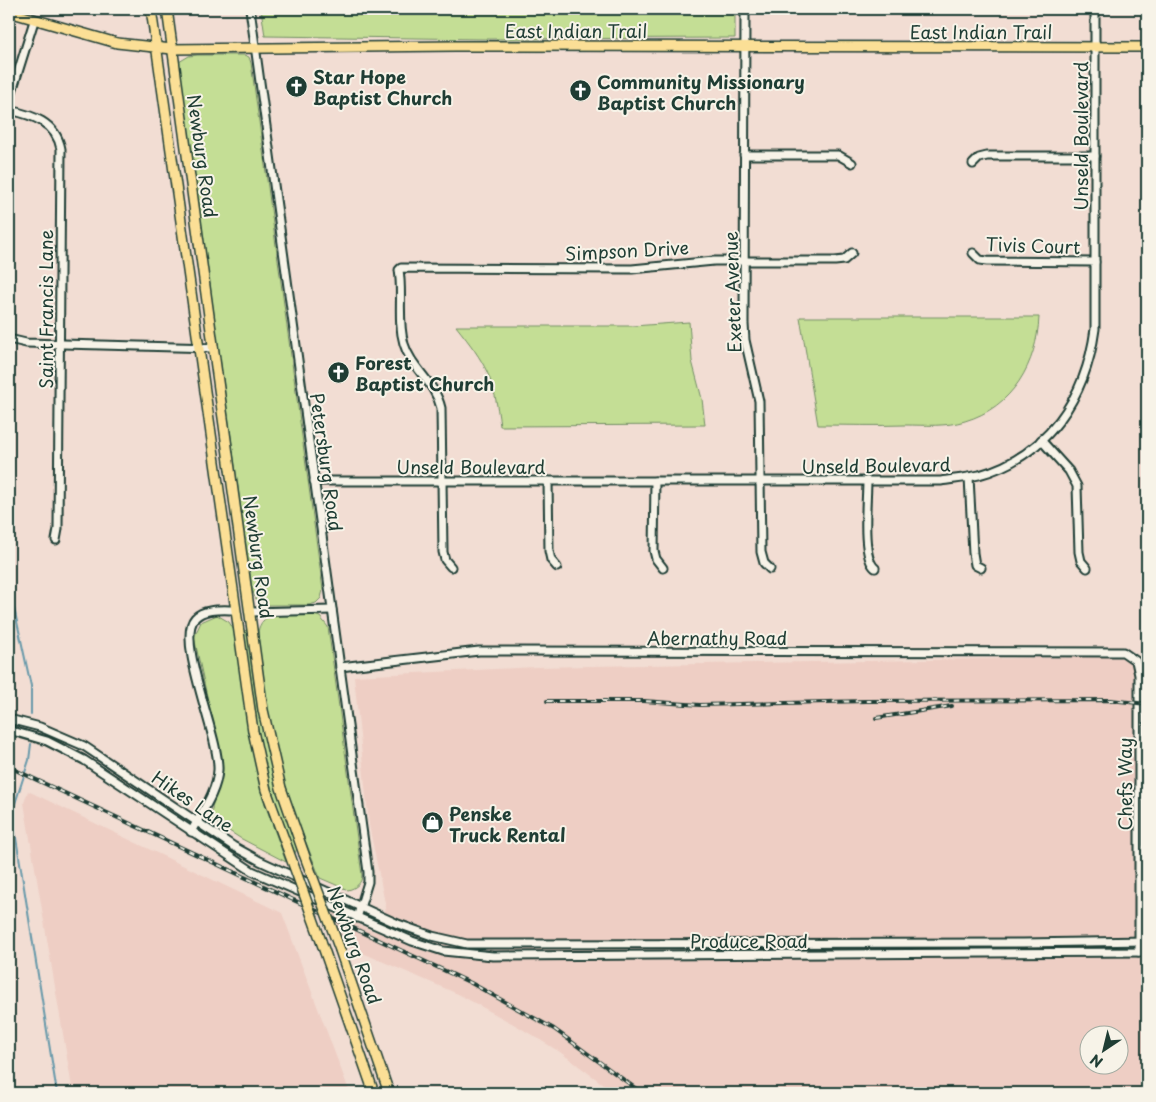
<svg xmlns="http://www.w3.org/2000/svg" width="1156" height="1102" font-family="'Playpen Sans',sans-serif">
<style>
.built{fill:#eecec4;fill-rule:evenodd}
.green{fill:#c4de95;stroke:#728e64}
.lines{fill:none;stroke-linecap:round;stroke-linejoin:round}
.stream{stroke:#6799aa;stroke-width:2}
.minor-casing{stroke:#1f3d34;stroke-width:11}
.major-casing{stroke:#1f3d34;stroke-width:12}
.minor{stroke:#f7f3e8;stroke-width:7}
.major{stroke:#fbdf96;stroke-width:9}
.rail-casing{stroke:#1f3d34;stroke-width:4}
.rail{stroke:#f7f3e8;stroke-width:2;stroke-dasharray:5.5;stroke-linecap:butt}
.major-bridge-casing{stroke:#1f3d34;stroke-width:12;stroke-linecap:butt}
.major-bridge{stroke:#fbdf96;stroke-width:9}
.labels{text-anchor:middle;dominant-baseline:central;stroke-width:4;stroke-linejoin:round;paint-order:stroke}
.street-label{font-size:18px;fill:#1f3d34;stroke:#f7f3e8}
.poi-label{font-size:18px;font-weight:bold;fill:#1f3d34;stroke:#f7f3e8;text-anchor:start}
</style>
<rect width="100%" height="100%" fill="#f2ddd3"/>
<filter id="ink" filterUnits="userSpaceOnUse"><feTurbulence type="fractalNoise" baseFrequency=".02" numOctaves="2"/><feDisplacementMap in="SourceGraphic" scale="10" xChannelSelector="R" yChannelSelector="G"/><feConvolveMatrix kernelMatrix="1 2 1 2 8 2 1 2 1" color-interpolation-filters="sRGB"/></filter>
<g filter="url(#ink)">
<!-- built -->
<g class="built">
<path d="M1147 656V1093H615L560 1052 517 1026 458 994 344 945 332 912 375 932 386 908 369 825 354 676 536 667ZM1088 1034H1118V1064H1088Z"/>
<polygon points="28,791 282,913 350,1093 73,1093 24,803"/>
</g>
<!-- green -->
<g class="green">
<polygon points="261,9 735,9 735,38 488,39 265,36"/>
<polygon points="198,55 244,55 249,57 251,63 323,590 321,598 316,603 309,605 266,605 256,599 252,589 179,62 189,56"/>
<path d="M800 317H1039C1037 363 1013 407 965 421 946 427 925 425 905 425 876 426 847 425 818 425Z"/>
<path d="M689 322 692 361 702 399 705 425 500 426C494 377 486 364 456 326H633Z"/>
<path d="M310 614 320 617 328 627 362 875C362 883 356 888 348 890L320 878C306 842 290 805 280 767 271 734 266 699 262 665 260 652 253 632 263 621 272 610 297 614 310 614Z"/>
<path d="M217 615 229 622 235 632 245 708 265 804 286 862 240 838 212 820C209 802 222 785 222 765L194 637 201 622Z"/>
<polygon points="249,630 266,745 297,849 295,853 278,811 265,765 253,704 243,631"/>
</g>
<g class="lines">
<!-- stream -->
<g class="stream">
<polyline points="9,585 31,686 31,714"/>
<polyline points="31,744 29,760 12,813 57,1093"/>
</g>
<defs>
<g id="minor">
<polyline points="250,9 368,872 368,882 357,918"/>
<polyline points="745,9 744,324 745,340 759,401 761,552 764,563 770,569"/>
<polyline points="9,101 34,21"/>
<path d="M9 110C32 115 56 122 61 149L58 529 56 540"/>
<polyline points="744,155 838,155 852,163"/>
<polyline points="973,164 979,158 987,156 1095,156"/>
<polyline points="973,253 980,260 987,261 1095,262"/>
<polyline points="9,339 26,343 213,348"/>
<polyline points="1041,440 1069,471 1077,486 1079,552 1081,561 1087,568"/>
<polyline points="969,477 973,553 975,565 981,568"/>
<path d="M314 481H941C954 479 966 478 979 475 1048 456 1086 397 1095 329V9"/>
<polyline points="548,481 549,551 551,560 557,567"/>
<polyline points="655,481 654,551 656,559 663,568"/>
<path d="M867 481C867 500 861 557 875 568"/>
<path d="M451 567 445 560 443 552 441 408C435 382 411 368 404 344 397 320 403 294 399 270L401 268 632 269 714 261H835L844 260 852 253"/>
<polyline points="250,612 332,610"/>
<polyline points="340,667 479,651 1123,652 1136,661 1139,675 1139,952"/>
<polyline points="9,719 40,727 84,746 233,846 260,861 398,924 432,936 467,944 1023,943 1147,941"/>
<polyline points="9,730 47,741 84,760 252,871 412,941 443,951 493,956 1147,952"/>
<path d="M191 832C201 813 217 792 218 770 220 738 175 640 195 618 204 608 223 610 235 610"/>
</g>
<g id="major">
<polyline points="151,9 253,731 266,790 287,847"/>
<polyline points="167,9 263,710 281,788 304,854"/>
<polyline points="9,12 117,43 172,49 455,46 1147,47"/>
<polyline points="321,941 374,1093"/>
<polyline points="340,950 389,1093"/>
</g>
</defs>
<!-- minor casing -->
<use href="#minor" class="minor-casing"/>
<!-- major casing -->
<use href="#major" class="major-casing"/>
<!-- minor -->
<use href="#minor" class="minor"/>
<!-- major -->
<use href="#major" class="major"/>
<defs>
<g id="rail">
<polyline points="547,701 644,701 700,705 866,701 1110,700 1147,704"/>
<polyline points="876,718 952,706"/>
<polyline points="9,767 471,983 554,1029 642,1093"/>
</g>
</defs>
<!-- rail casing -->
<use href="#rail" class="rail-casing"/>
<!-- rail -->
<use href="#rail" class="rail"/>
<defs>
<g id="major-bridge">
<polyline points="287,847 321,941"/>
<polyline points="304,854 340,950"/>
</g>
</defs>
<!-- major-bridge casing -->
<use href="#major-bridge" class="major-bridge-casing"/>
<!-- major-bridge -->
<use href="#major-bridge" class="major-bridge"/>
</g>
</g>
<!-- icons -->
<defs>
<symbol id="church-disc" viewBox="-11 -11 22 22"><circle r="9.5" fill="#1f3d34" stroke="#f7f3e8"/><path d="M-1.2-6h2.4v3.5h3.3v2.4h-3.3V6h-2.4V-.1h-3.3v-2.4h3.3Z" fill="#fff"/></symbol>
<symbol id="shop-disc" viewBox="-11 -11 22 22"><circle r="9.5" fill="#1f3d34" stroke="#f7f3e8"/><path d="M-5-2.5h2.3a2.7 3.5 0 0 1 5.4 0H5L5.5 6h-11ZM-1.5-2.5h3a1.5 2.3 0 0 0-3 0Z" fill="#fff"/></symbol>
</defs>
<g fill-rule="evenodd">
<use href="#church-disc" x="284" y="74" width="25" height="25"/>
<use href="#church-disc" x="568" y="78" width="25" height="25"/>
<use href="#church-disc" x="326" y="360" width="25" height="25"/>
<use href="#shop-disc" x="420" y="810" width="25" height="25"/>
</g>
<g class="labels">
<!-- street labels -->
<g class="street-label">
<text x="576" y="30">East Indian Trail</text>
<text x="981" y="31">East Indian Trail</text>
<text transform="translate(1080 136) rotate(-90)">Unseld Boulevard</text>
<text transform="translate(203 156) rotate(82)">Newburg Road</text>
<text transform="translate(1033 245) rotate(2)">Tivis Court</text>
<text transform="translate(627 250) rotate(-3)">Simpson Drive</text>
<text transform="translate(732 292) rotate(-92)">Exeter Avenue</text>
<text transform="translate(45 309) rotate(-90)">Saint Francis Lane</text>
<text transform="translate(327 462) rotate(82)">Petersburg Road</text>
<text transform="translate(876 465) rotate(-1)">Unseld Boulevard</text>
<text x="471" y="466">Unseld Boulevard</text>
<text transform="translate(259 557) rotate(82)">Newburg Road</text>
<text x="717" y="637">Abernathy Road</text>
<text transform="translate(1124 784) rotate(-90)">Chefs Way</text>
<text transform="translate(193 801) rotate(34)">Hikes Lane</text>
<text x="749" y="940">Produce Road</text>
<text transform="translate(355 945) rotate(70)">Newburg Road</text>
</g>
<!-- poi labels -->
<g class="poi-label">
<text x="313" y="76">Star Hope<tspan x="313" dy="21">Baptist Church</tspan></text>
<text x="597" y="81">Community Missionary<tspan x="597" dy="21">Baptist Church</tspan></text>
<text x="355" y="362">Forest<tspan x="355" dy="21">Baptist Church</tspan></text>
<text x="449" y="813">Penske<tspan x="449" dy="21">Truck Rental</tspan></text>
</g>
</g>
<!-- margin -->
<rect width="1156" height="1102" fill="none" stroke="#f7f3e8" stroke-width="30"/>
<rect x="15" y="15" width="1126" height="1072" fill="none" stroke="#1f3d34" stroke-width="2" filter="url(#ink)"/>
<!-- north arrow -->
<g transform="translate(1104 1050) rotate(215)"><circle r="24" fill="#f7f3e8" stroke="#a1aaa0"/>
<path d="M0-4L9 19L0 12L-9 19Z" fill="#1f3d34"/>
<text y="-8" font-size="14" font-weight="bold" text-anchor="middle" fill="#1f3d34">N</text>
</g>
</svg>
